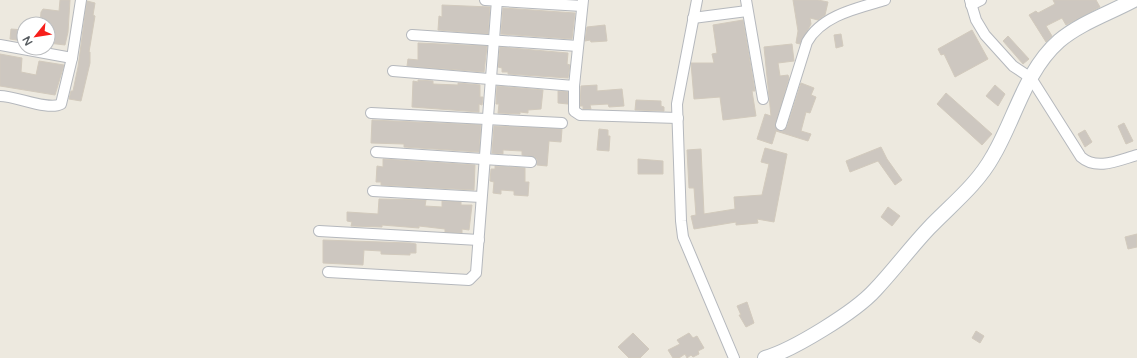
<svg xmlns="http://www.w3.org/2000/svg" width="1137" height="358" font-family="'Varela Round',sans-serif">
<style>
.building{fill:#cdc7c0;stroke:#d2cabd}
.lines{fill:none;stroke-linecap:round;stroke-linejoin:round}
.street-casing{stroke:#b5b8bd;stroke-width:12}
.secondary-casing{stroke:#b5babf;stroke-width:16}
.street{stroke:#fff;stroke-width:10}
.secondary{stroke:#fff;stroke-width:14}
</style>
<rect width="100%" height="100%" fill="#ede9df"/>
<!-- building -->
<g class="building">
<polygon points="60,0 70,0 68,32 65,45 48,43 48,24 40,24 41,12 43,9 59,11"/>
<polygon points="793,0 818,0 828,2 825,15 818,20 810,18 811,24 800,44 796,43 798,31"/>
<polygon points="1053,0 1096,0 1100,7 1066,25 1062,18 1046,26 1052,36 1046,42 1029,15 1036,11 1038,13 1055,4"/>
<polygon points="87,1 95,3 93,15 95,16 89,52 90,52 90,63 81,101 69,99 71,91 73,91 78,67"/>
<polygon points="442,5 490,7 488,34 438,30 439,16 442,17"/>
<polygon points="503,8 575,13 572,39 501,34"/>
<polygon points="743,20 755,91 752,91 756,116 723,120 720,97 694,99 691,63 714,63 712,54 717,53 713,25"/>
<polygon points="605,25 607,41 591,42 590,40 585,41 587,27"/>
<polygon points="11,29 24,30 23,41 10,39"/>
<polygon points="972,30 988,59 955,77 944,54 941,55 938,49"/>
<polygon points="841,34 843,46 836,48 834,35"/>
<polygon points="1008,36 1029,59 1023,64 1003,41"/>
<polygon points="418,43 487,46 484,72 407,66 408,59 418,60"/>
<polygon points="792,44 794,61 778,63 780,76 788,75 789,78 775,126 779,131 783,131 787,127 801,83 814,88 811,95 816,97 810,113 806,112 801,131 811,134 808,141 776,131 772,144 757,139 765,114 771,116 764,47"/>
<polygon points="500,47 568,53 567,64 570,65 568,78 508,74 508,72 502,72 502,68 498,67"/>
<polygon points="0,54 22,58 21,72 36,75 39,61 64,65 55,95 0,86"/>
<polygon points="418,80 433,81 433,84 458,85 458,83 480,85 480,97 483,97 482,105 479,104 479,112 412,107 413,81 418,82"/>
<polygon points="597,85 597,91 622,89 624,106 609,107 608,104 590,105 591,109 583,109 583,106 580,106 581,86"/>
<polygon points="995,85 1005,94 998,106 986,96"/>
<polygon points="497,86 543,90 541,109 528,110 528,113 520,112 520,114 498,113 499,104 496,104"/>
<polygon points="558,91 568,92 568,104 558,103"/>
<polygon points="946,93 992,134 982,145 937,104"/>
<polygon points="636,100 661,101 661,106 664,107 664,111 635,110"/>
<polygon points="372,120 481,125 479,152 404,147 404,144 371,143"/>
<polygon points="1124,123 1133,141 1126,144 1118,126"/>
<polygon points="494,126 562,129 561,142 549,141 547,166 537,165 537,159 535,157 522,155 522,151 503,150 503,154 492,153"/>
<polygon points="599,129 608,130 608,136 610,136 609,151 597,150"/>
<polygon points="1085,130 1092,142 1085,147 1078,134"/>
<polygon points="881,147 887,159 902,180 895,185 878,161 850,172 846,161"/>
<polygon points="765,148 787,154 774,222 757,219 758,223 736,225 736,222 694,229 691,216 696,215 694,188 689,188 687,150 701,149 704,214 735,209 734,197 762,195 769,164 761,162"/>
<polygon points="383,159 475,165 474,190 381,185 381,182 376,182 377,166 383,167"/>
<polygon points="638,159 663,161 663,174 638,174"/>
<polygon points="495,166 525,168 525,182 529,182 528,196 514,195 514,191 501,190 501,194 493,193 494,182 490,181 491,169 495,169"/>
<polygon points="379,199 426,200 425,206 442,207 442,201 461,202 461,205 472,205 469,230 462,229 462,233 445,232 445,229 419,226 419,228 382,225 382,227 351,226 352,222 347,221 347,212 378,214"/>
<polygon points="888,207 900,216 892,226 881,217"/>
<polygon points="1137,234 1137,247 1128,249 1125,237"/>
<polygon points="323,240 410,243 416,244 416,253 410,253 410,255 381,254 381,251 364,250 363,265 323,263"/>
<polygon points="747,302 754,323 746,327 739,315 741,315 737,306"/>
<polygon points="976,331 984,336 980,343 972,338"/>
<polygon points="633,333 649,349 640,358 629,358 618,347"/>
<polygon points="689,333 693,338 697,336 704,348 698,351 699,354 693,357 691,355 687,358 685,354 679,358 673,358 668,350 680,344 677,340"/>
</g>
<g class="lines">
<defs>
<g id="street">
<polyline points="485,0 582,6"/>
<polyline points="583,0 574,86 574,111 580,115 678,118"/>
<polyline points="697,0 677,104 681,221 683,237 734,358"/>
<polyline points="746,0 763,99"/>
<path d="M970 0 976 20 985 35 1013 66 1031 78 1081 157C1097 171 1119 160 1137 155"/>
<polyline points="971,5 981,0"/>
<polyline points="693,18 747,11"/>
<polyline points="412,35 578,46"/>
<polyline points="0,45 72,58"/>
<polyline points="393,71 574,86"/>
<path d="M0 96C16 96 48 111 61 104L72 58 81 0"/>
<polyline points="371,113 562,123"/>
<path d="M781 125 807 42C822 15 858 8 885 0"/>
<polyline points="376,152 531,162"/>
<polyline points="373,191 481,197"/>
<polyline points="319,231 479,240"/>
<polyline points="328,272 469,280 476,273 497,0"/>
</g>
<path id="secondary" d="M765 358C793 350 855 312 875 290 894 270 910 248 929 228 951 205 977 185 993 156 1015 119 1025 71 1059 41 1080 23 1110 13 1134 0"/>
</defs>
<!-- street casing -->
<use href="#street" class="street-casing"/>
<!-- secondary casing -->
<use href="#secondary" class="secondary-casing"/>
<!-- street -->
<use href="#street" class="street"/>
<!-- secondary -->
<use href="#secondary" class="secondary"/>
</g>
<!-- north arrow -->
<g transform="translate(36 36) rotate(240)"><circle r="19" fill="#ffffff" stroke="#bcbec0"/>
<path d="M0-3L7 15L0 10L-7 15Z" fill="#f71f1b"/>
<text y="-6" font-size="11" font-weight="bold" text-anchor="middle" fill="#585d61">N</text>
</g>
</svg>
